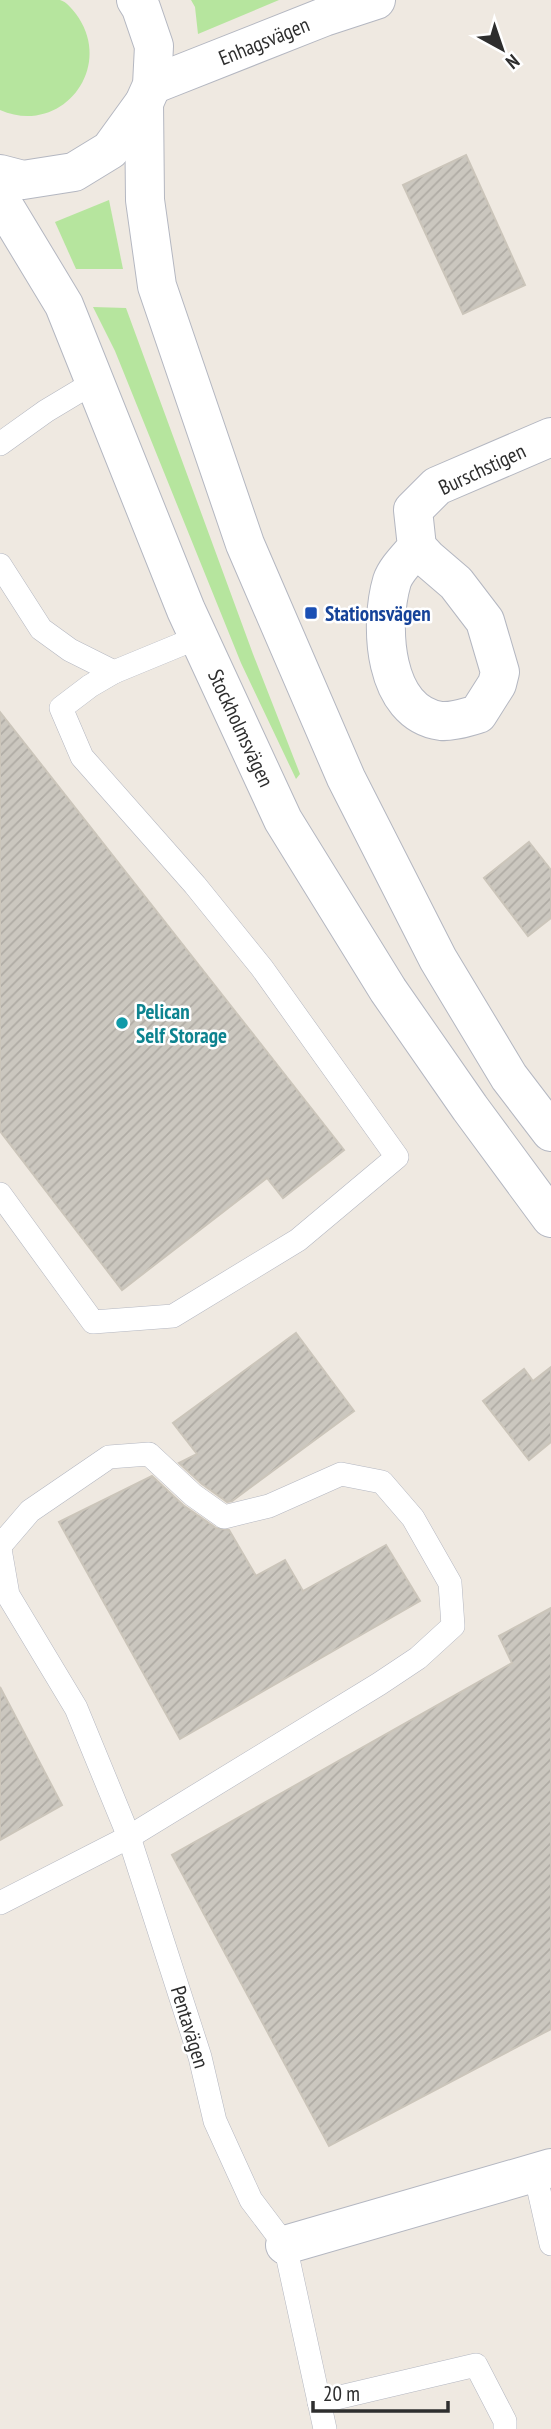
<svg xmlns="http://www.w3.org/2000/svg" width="551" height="2429" font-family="'PT Sans Narrow',sans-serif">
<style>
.green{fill:#b6e59e}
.building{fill:url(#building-hatch);stroke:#cbc5ba;stroke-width:2}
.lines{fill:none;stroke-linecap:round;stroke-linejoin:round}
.service-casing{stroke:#b4b7c1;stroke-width:24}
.minor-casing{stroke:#b4b7c1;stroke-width:40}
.tertiary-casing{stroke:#b4b7c1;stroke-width:40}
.secondary-casing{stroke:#b4b7c1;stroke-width:40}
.service{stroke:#fff;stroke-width:23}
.minor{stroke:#fff;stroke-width:38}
.tertiary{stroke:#fff;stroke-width:38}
.secondary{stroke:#fff;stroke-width:38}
.transit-dot{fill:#1a4fb4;stroke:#fff;stroke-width:2.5}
.culture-dot{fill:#0f9aa8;stroke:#fff;stroke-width:2.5}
.labels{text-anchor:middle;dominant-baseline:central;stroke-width:5;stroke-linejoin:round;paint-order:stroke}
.street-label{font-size:21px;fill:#2e2e2e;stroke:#fff}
.transit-label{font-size:21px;font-weight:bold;fill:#164399;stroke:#fff;text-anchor:start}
.culture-label{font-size:21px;font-weight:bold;fill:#0d838f;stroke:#fff;text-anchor:start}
</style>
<defs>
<pattern id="building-hatch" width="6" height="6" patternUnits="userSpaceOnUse" patternTransform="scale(1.75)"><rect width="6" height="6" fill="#cbc7bf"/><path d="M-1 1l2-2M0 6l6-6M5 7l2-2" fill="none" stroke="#afaba4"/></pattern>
</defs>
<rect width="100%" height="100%" fill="#efe9e1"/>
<!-- green -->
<g class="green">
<path d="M0 0C13 0 51 0 60 0 67 2 72 9 76 14 116 68 61 137 0 110Z"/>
<polygon points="191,0 279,0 198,34 195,7"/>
<polygon points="109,200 123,269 76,269 55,222"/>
<polygon points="93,307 126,308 253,654 300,774 296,779 241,663 115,351"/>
</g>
<!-- building -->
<g class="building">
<polygon points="466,155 525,285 463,314 403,185"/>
<polygon points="0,712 344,1150 283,1198 267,1178 122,1290 0,1131"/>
<polygon points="529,842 551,870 551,918 528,936 484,878"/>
<polygon points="296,1333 354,1411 232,1501 227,1502 202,1484 179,1463 197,1454 173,1423"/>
<polygon points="551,1367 551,1442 529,1460 483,1401 524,1369 533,1381"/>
<polygon points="152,1476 183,1505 216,1528 229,1530 256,1576 285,1560 303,1591 386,1545 420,1601 180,1739 59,1522"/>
<polygon points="551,1608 551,2029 329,2146 172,1855 512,1663 499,1636"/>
<polygon points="0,1687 62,1805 0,1840"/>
</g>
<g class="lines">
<defs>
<g id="service">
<polyline points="0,444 46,411 96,381"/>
<polyline points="0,565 41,629 70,650 114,672 199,637"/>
<polyline points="0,1194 93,1322 173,1316 298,1240 397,1157 262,968 195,885 82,757 61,708 90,686 114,672"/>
<polyline points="0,1546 30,1511 109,1457 149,1454 193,1495 224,1517 269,1506 341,1474 382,1482 413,1518 450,1583 453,1626 418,1658 379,1684 129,1837 0,1903"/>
<polyline points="0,1549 8,1595 76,1708 129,1837 200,2057 215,2121 251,2200 285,2245 325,2429"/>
<polyline points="535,2173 551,2244"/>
<polyline points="319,2402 476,2365 505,2421 505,2429"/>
</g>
<g id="minor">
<path d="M417 547C410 556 396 569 392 581 379 625 383 713 441 721 453 722 467 717 478 714L497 684 500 672 485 621 456 583 428 559 417 547 413 510 437 486 551 437"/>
<polyline points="285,2245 551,2168"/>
</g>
<polyline id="tertiary" points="152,85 324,17 376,0"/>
<g id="secondary">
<polyline points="144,103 145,200 157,286 245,544 346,778 438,959 509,1077 551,1132"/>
<polyline points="0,174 23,180 74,172 110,150 144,103 152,85 154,46 141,8 136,0"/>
<polyline points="0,199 64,305 186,610 283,820 388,990 470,1108 551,1218"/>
</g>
</defs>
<!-- service casing -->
<use href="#service" class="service-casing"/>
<!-- minor casing -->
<use href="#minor" class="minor-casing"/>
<!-- tertiary casing -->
<use href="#tertiary" class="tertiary-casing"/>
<!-- secondary casing -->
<use href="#secondary" class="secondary-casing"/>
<!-- service -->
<use href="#service" class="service"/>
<!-- minor -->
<use href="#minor" class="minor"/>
<!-- tertiary -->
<use href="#tertiary" class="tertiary"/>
<!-- secondary -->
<use href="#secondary" class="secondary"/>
</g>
<!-- markers -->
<rect class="transit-dot" x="304" y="606" width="14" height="14" rx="3.5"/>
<circle class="culture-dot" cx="122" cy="1023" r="7"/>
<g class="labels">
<!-- street labels -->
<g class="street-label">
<text transform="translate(264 41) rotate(-22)">Enhagsvägen</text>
<text transform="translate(482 469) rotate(-25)">Burschstigen</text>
<text transform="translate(241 728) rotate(65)">Stockholmsvägen</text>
<text transform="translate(190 2027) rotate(73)">Pentavägen</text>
</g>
<!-- transit labels -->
<g class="transit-label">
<text x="325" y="613">Stationsvägen</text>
</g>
<!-- culture labels -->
<g class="culture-label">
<text x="136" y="1011">Pelican<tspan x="136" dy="24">Self Storage</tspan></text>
</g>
</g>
<!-- north arrow -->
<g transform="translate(502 49) rotate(140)" stroke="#ffffff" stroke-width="5" paint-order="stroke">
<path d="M0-5L12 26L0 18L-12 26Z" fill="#2e2e2e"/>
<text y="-10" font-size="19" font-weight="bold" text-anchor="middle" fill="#2e2e2e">N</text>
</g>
<!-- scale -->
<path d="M313 2401v10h135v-10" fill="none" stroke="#2e2e2e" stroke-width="3.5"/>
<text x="323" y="2401" font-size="21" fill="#2e2e2e" stroke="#ffffff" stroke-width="5" paint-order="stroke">20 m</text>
</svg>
